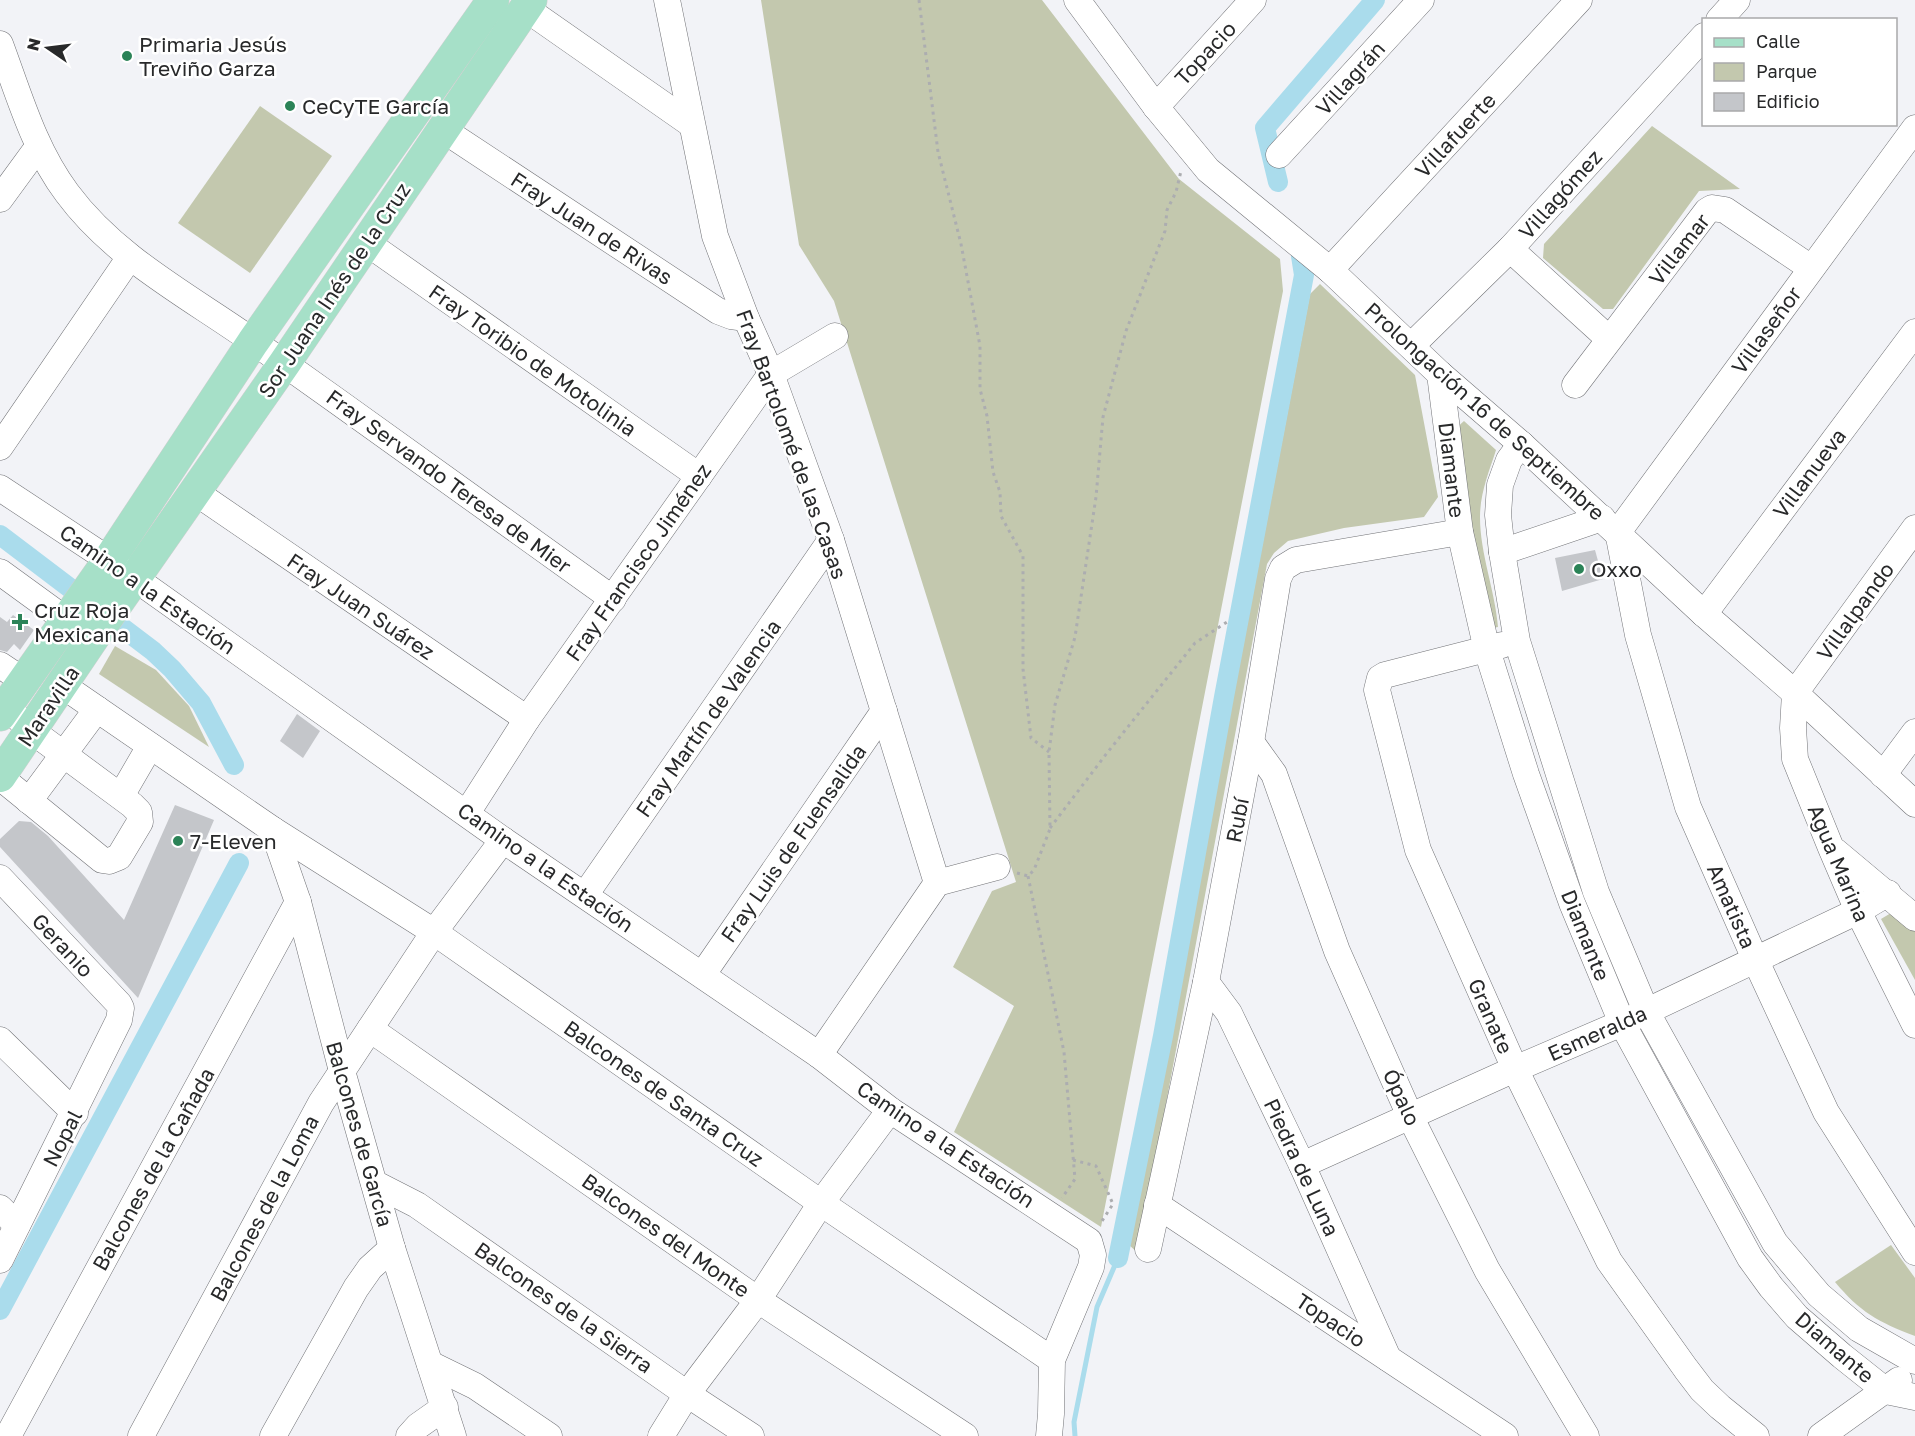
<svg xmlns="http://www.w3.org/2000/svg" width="1915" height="1436" font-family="'Golos Text',sans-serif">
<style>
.green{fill:#c3c8ae}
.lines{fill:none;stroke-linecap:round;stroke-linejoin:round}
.stream{stroke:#aadcec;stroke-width:5}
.canal{stroke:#aadcec;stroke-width:20}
.building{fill:#c4c6ca}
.minor-casing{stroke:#727377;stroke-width:27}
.major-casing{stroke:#d0d0d0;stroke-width:33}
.path{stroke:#acadb0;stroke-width:3;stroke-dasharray:3 4.5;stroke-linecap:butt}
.minor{stroke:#fff;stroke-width:26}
.major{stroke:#a6e0c8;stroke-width:32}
.poi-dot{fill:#2b8357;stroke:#fff;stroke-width:2}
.labels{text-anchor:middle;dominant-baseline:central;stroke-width:5;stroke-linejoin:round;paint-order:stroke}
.poi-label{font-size:21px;fill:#28292a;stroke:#fff;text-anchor:start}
.street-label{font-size:21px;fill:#28292a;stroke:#fff}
</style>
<rect width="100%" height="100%" fill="#f2f3f7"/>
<!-- green -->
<g class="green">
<polygon points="761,0 1042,0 1179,179 1280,259 1283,291 1101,1227 954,1132 1014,1006 953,967 992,891 1016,882 834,301 799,245"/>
<polygon points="260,106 332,156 250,273 178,223"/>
<polygon points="1652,126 1740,189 1699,191 1613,309 1603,309 1543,258 1544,244"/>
<polygon points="1320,284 1415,375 1438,497 1424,517 1344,528 1288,541 1274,553 1267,564 1138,1253 1129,1245 1310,294"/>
<path d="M1464 421 1496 450C1489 472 1480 493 1480 517 1480 554 1495 590 1498 627L1492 628 1485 625 1454 430Z"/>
<polygon points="115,646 156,670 189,706 209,747 99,674"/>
<polygon points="1896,910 1915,928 1915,980 1881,919"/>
<path d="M1891 1245 1915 1278V1336C1878 1322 1860 1312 1835 1282Z"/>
</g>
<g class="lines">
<!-- stream -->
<polyline class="stream" points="1075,1436 1074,1422 1097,1307 1118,1258"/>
<!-- canal -->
<g class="canal">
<polyline points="1278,182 1265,128 1375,0"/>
<polyline points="0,535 153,651 172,669 201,703 234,765"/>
<polyline points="1118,1258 1163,1036 1224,697 1304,275 1301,256"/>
<polyline points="0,1310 239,863"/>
</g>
</g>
<!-- building -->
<g class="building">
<polygon points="1595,550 1603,579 1562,591 1555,558"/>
<polygon points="13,615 34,630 20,650 14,644 7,652 0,650 0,617 7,622"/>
<polygon points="297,714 320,731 303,758 280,741"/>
<polygon points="175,805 214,820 138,998 0,847 0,839 19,821 31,822 48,836 124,920"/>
</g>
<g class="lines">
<defs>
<g id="minor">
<polyline points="667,0 715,236 746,318 771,374 831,540 937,883"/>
<polyline points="1077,0 1156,107 1208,170 1330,270 1440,374 1521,444 1704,614 1795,693 1915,804"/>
<polyline points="525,8 691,124"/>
<polyline points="1719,20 1737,0"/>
<path d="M0 44C19 95 34 149 67 193 115 258 189 296 254 342 374 427 493 513 613 599"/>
<polyline points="1156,107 1253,0"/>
<polyline points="1915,128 1618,532 1638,635 1688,807 1755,959 1826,1112 1915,1252"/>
<polyline points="442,129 718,311 731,316 746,318"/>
<polyline points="1279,155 1421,0"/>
<polyline points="0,199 38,147"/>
<polyline points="367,243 699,476"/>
<polyline points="1510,249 1609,339"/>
<polyline points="1330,270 1579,0"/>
<polyline points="1411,346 1510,249 1704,36"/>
<polyline points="1440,374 1460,532 1487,650 1526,774 1572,903 1622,1023 1750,1258 1771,1287 1797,1317 1842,1356 1886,1391 1915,1397"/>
<polyline points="1575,385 1707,211 1712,208 1725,210 1811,268"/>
<polyline points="1521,444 1509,460 1500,485 1498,515 1502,552 1517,641 1596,892 1646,1011 1775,1243 1819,1295 1859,1329 1915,1361"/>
<polyline points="0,447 130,257"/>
<polyline points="0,488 109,560 503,840 819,1055 890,1110 1089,1241 1093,1255 1091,1267 1052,1360 1051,1414 1049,1436"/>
<polyline points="195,492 527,719"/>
<polyline points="1915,528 1795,693 1793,728 1795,759 1831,848 1858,911 1915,1025"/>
<polyline points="1502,552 1602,518"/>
<polyline points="0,572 66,620"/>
<polyline points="1704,614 1915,332"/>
<polyline points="1502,645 1385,675 1380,678 1377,690 1418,850 1515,1069 1609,1261 1686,1369 1702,1390 1720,1407 1756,1436"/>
<polyline points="0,665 24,681"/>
<polyline points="62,685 273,830 434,932 821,1203 1052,1360"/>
<polyline points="0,701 32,731 132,805 139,812 140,822 119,857 109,861 102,860 0,777"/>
<polyline points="1251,742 1274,774 1337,951 1410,1116 1487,1270 1586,1436"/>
<polyline points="1883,775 1915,732"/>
<polyline points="121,796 150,746"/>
<polyline points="29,801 97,709"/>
<polyline points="467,813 527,719 771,374 835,336"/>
<polyline points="273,830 298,902 342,1071 392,1248 453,1436"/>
<polyline points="1835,851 1915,918"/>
<polyline points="0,878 119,1004 121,1008 119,1020 0,1260"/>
<polyline points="585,895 831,540"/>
<polyline points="703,974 884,711"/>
<polyline points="1206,982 1229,1013 1302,1165 1388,1358"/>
<polyline points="370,1029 758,1300 965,1436"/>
<polyline points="0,1040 75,1113"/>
<polyline points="819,1055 937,883 997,867"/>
<polyline points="1302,1165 1515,1069 1622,1023 1858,911 1888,893"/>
<polyline points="374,1183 417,1205 687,1394 751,1436"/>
<polyline points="1157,1205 1505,1436"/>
<polyline points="0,1208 17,1225"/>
<polyline points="1148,1249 1206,982 1251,742 1278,579 1283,568 1296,560 1460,532"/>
<polyline points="430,1364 475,1386 549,1436"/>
<polyline points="8,1436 298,902"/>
<polyline points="141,1436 321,1103 434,932 503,840"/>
<polyline points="273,1436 356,1288 370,1268 392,1248"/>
<polyline points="409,1436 418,1426 445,1407"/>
<polyline points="661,1436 687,1394 758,1300 821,1203 890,1110"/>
<polyline points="1821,1436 1899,1380"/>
</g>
<g id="major">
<polyline points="0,715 109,560 253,342 493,0"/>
<polyline points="0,776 95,635 284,364 531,0"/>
</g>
</defs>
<!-- minor casing -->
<use href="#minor" class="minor-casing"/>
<!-- major casing -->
<use href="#major" class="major-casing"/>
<!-- path -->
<g class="path">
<polyline points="919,0 938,152 961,244 980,346 980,389 987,416 993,472 1000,492 1001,516 1023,556 1023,669 1031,738 1049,752"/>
<polyline points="1050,828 1107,753 1195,643 1227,622"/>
<polyline points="1017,873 1028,876 1034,870 1050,829 1049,752 1055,705 1075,637 1096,497 1103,417 1126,331 1165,231 1167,210 1176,192 1181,171"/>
<polyline points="1028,876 1064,1052 1075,1179 1062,1198"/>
<polyline points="1073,1160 1096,1166 1113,1204 1100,1224"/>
</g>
<!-- minor -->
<use href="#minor" class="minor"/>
<!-- major -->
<use href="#major" class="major"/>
</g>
<!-- markers -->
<g class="poi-dot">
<circle cx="127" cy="56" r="6"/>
<circle cx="290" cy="106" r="6"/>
<circle cx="1579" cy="569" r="6"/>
<path d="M17 613h6v6h6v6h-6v6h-6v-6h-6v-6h6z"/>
<circle cx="178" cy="841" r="6"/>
</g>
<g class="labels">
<!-- poi labels -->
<g class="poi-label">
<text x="139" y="44">Primaria Jesús<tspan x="139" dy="24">Treviño Garza</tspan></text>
<text x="302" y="106">CeCyTE García</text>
<text x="1591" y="569">Oxxo</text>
<text x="34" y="610">Cruz Roja<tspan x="34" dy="24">Mexicana</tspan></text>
<text x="190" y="841">7-Eleven</text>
</g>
<!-- street labels -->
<g class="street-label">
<text transform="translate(1205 53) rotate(-47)">Topacio</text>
<text transform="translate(1350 78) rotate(-48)">Villagrán</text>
<text transform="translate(1455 135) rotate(-47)">Villafuerte</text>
<text transform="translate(1560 194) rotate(-48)">Villagómez</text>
<text transform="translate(592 228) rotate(33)">Fray Juan de Rivas</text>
<text transform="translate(1679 249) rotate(-52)">Villamar</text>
<text transform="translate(334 290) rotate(-56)">Sor Juana Inés de la Cruz</text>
<text transform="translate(1766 330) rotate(-54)">Villaseñor</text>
<text transform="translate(533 360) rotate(35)">Fray Toribio de Motolinia</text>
<text transform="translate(1485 411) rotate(42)">Prolongación 16 de Septiembre</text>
<text transform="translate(792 444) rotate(70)">Fray Bartolomé de las Casas</text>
<text transform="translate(1452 470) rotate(83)">Diamante</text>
<text transform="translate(1809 473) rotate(-53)">Villanueva</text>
<text transform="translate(449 481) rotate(36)">Fray Servando Teresa de Mier</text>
<text transform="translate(638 562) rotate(-55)">Fray Francisco Jiménez</text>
<text transform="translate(148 589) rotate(35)">Camino a la Estación</text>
<text transform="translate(361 606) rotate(34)">Fray Juan Suárez</text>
<text transform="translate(1855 611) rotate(-54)">Villalpando</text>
<text transform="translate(48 706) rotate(-56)">Maravilla</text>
<text transform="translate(708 718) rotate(-55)">Fray Martín de Valencia</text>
<text transform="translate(1237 820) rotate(-79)">Rubí</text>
<text transform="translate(793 843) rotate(-55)">Fray Luis de Fuensalida</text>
<text transform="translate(1839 863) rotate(67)">Agua Marina</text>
<text transform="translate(546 867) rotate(35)">Camino a la Estación</text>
<text transform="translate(1732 906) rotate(66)">Amatista</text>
<text transform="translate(1586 935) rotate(68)">Diamante</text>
<text transform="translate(63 945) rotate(47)">Geranio</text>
<text transform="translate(1491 1016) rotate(66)">Granate</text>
<text transform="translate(1597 1033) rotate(-24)">Esmeralda</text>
<text transform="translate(664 1093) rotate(35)">Balcones de Santa Cruz</text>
<text transform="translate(1402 1097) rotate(65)">Ópalo</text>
<text transform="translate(360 1134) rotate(74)">Balcones de García</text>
<text transform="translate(62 1138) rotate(-63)">Nopal</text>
<text transform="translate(946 1144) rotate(34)">Camino a la Estación</text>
<text transform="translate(1302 1167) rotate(65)">Piedra de Luna</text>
<text transform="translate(153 1169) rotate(-61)">Balcones de la Cañada</text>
<text transform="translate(264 1208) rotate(-62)">Balcones de la Loma</text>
<text transform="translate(666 1235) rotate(35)">Balcones del Monte</text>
<text transform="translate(564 1307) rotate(35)">Balcones de la Sierra</text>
<text transform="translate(1331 1320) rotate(34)">Topacio</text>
<text transform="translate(1835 1347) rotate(41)">Diamante</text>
</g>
</g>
<!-- legend -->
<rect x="1702" y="18" width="195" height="108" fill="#ffffff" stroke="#a9a9aa" stroke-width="1.5"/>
<rect x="1714" y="38" width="30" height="9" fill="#a6e0c8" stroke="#a9a9aa" stroke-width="1.5"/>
<text x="1756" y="48" font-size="18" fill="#28292a">Calle</text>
<rect x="1714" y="63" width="30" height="18" fill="#c3c8ae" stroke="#a9a9aa" stroke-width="1.5"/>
<text x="1756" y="78" font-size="18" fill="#28292a">Parque</text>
<rect x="1714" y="93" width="30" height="18" fill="#c4c6ca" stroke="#a9a9aa" stroke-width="1.5"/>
<text x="1756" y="108" font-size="18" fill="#28292a">Edificio</text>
<!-- north arrow -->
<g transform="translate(48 48) rotate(284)" stroke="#ffffff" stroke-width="4.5" paint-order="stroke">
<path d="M0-4.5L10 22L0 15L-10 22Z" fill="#28292a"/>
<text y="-9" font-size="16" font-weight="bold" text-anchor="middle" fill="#28292a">N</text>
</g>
</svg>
